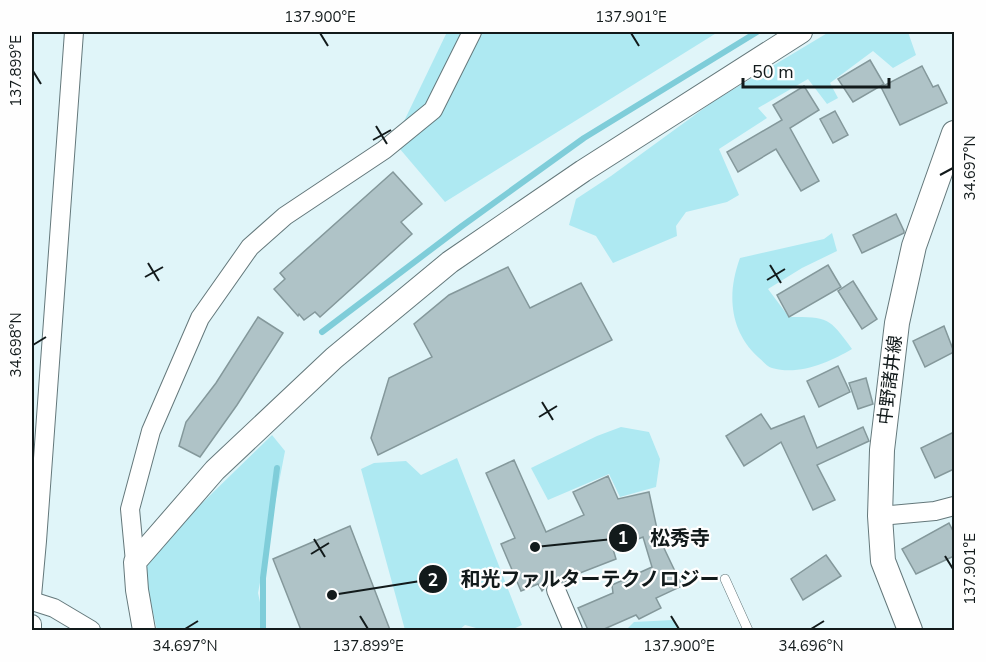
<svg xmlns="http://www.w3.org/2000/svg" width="986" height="662" font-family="'Nunito Sans','Noto Sans JP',sans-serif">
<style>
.green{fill:#aee9f2}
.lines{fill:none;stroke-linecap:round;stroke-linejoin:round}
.stream{stroke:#7fcdd9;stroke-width:6}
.building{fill:#afc3c7;stroke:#84989b;stroke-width:1.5}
.service-casing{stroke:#64787b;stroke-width:10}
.minor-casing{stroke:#64787b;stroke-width:20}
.tertiary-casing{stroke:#64787b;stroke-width:24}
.secondary-casing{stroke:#64787b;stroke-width:26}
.service{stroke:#fff;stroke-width:9}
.minor{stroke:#fff;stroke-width:18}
.tertiary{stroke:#fff;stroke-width:22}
.secondary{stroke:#fff;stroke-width:24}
.ticks{fill:none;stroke:#121a1b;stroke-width:2}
.labels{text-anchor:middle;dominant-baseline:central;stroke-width:4.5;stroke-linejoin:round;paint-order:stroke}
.street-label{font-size:18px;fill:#121a1b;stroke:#fefefe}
.leader{fill:none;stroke:#121a1b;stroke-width:2}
.callout-dot{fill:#121a1b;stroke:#fefefe;stroke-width:2}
.mark-label{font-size:18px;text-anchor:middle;font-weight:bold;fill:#fff}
.callout-label{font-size:20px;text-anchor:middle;font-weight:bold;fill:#121a1b;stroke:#fefefe;stroke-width:4.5;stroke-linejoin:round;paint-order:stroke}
.neatline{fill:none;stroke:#121a1b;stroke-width:2}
.ticks-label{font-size:15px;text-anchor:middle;fill:#121a1b}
</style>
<rect width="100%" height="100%" fill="#e0f5f9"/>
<!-- green -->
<g class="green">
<polygon points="447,32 718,32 445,202 394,142"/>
<polygon points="829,32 908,32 916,55 893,68 873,51 830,83 838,98 827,104 808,79 758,108 767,118 719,149 739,195 727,202 686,212 676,226 677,236 613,263 596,236 569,225 576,199 611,176 714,101"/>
<path d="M832 233 837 251 802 268 768 289 789 317C828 317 829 317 852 349 830 362 799 376 772 368 767 367 762 360 758 357 729 330 727 293 740 258L824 239Z"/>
<polygon points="621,427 649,432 660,459 656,487 620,497 609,474 548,500 531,468 597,436"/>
<polygon points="272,435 285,451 258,593 266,630 157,630 143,568 153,551"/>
<polygon points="457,458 522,625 511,630 471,630 476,628 465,625 459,630 405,630 361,469 374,463 406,461 421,475"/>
<polygon points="673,620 680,630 626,630 634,622"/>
</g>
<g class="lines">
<!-- stream -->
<g class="stream">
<polyline points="322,332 462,226 584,138 757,32"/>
<polyline points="263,630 263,578 277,468"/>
</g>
</g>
<!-- building -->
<g class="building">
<polygon points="870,60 884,84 853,102 838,79"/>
<polygon points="922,66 933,87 938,85 947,103 900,125 881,87"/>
<polygon points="804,86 819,110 790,128 819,181 801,191 776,149 738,172 727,152 782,120 773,105"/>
<polygon points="835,111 848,135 833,143 820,119"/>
<polygon points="393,172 422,204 401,222 412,234 320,317 315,312 304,320 299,314 298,316 274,289 285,279 280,273"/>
<polygon points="896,214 904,231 904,233 862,253 853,235"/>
<polygon points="828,265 841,287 789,317 777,295"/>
<polygon points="508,267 530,308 581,283 612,340 378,455 371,438 389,378 432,357 414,324 449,295"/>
<polygon points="853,281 877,319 862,329 838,291"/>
<polygon points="258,317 283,333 237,405 200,457 179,446 186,422 216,383"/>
<polygon points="944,326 954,352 925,367 913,341"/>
<polygon points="838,366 850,392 819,407 807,381"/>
<polygon points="866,378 873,404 858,409 849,383"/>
<polygon points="761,414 771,429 804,416 817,448 863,427 869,441 817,465 835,500 813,510 781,442 744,466 726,436"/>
<polygon points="954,432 954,469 935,478 921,448"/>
<polygon points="514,460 546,532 584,515 573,492 608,476 618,499 649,492 657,529 663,543 662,544 682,586 656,598 661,608 639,619 636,615 602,630 588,630 578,608 613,593 612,585 652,567 643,537 613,549 616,559 567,578 569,580 564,582 558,579 551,580 542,591 538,584 521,591 501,544 515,538 486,473"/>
<polygon points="949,523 954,533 954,556 916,574 902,549"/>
<polygon points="350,526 390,630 301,630 273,559"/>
<polygon points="826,555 841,576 803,600 791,579"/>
</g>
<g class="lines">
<defs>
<polyline id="service" points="725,579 748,630"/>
<g id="minor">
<polyline points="880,516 935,511 954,506"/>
<polyline points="135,562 130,509 151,431 200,318 250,247 285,216 384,150 433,110 472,32"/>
<polyline points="556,590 573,630"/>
<polyline points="32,596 37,541 74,32"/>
<polyline points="32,601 54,608 91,630"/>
<polyline points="32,624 32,630"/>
</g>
<polyline id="tertiary" points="144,630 137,590 135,562 215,470 334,358 450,262 583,171 801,32"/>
<polyline id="secondary" points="910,630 883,561 880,516 882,450 897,323 914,246 954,133"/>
</defs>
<!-- service casing -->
<use href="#service" class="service-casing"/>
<!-- minor casing -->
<use href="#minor" class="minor-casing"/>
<!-- tertiary casing -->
<use href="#tertiary" class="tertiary-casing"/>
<!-- secondary casing -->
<use href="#secondary" class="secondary-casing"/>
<!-- service -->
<use href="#service" class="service"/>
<!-- minor -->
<use href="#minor" class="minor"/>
<!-- tertiary -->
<use href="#tertiary" class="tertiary"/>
<!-- secondary -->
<use href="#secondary" class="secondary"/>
</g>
<!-- ticks -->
<path class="ticks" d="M320 33 328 46M631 33 639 46M33 71 41 84M376 126 387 144M373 140 391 130M940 175 953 168M148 263 159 281M770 265 781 283M145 277 163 267M767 280 785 269M33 345 46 337M542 402 553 420M539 417 557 406M314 539 325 557M311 554 329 543M945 556 953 569M360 616 368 629M671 616 679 629M185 629 198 621M811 629 824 621"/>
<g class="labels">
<!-- street labels -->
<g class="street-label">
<text transform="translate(890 380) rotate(-83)">中野諸井線</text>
</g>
</g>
<!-- callouts -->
<path class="leader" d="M535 547L623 538M332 595L433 579"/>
<g class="callout-dot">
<circle cx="535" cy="547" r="6"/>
<circle cx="332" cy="595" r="6"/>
<circle cx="623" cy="538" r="15"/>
<circle cx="433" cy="579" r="15"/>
</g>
<g class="mark-label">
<text x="623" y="544">1</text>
<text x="433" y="586">2</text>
</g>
<g class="callout-label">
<text x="680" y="545">松秀寺</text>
<text x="590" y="586">和光ファルターテクノロジー</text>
</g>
<!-- border -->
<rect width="986" height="662" fill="none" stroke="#fefefe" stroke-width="66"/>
<!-- scale -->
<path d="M743 78v9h146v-9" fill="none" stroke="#121a1b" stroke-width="3"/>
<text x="752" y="78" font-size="18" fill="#121a1b" stroke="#fefefe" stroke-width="4.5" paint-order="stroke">50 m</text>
<rect x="33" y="33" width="920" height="596" class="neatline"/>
<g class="ticks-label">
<text x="320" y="22">137.900°E</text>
<text x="631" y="22">137.901°E</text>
<text transform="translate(16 71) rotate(-90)" y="5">137.899°E</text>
<text transform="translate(970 168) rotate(-90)" y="5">34.697°N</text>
<text transform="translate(16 345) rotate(-90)" y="5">34.698°N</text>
<text transform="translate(970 569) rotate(-90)" y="5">137.901°E</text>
<text x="185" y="651">34.697°N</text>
<text x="368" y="651">137.899°E</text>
<text x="679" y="651">137.900°E</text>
<text x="811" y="651">34.696°N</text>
</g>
</svg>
